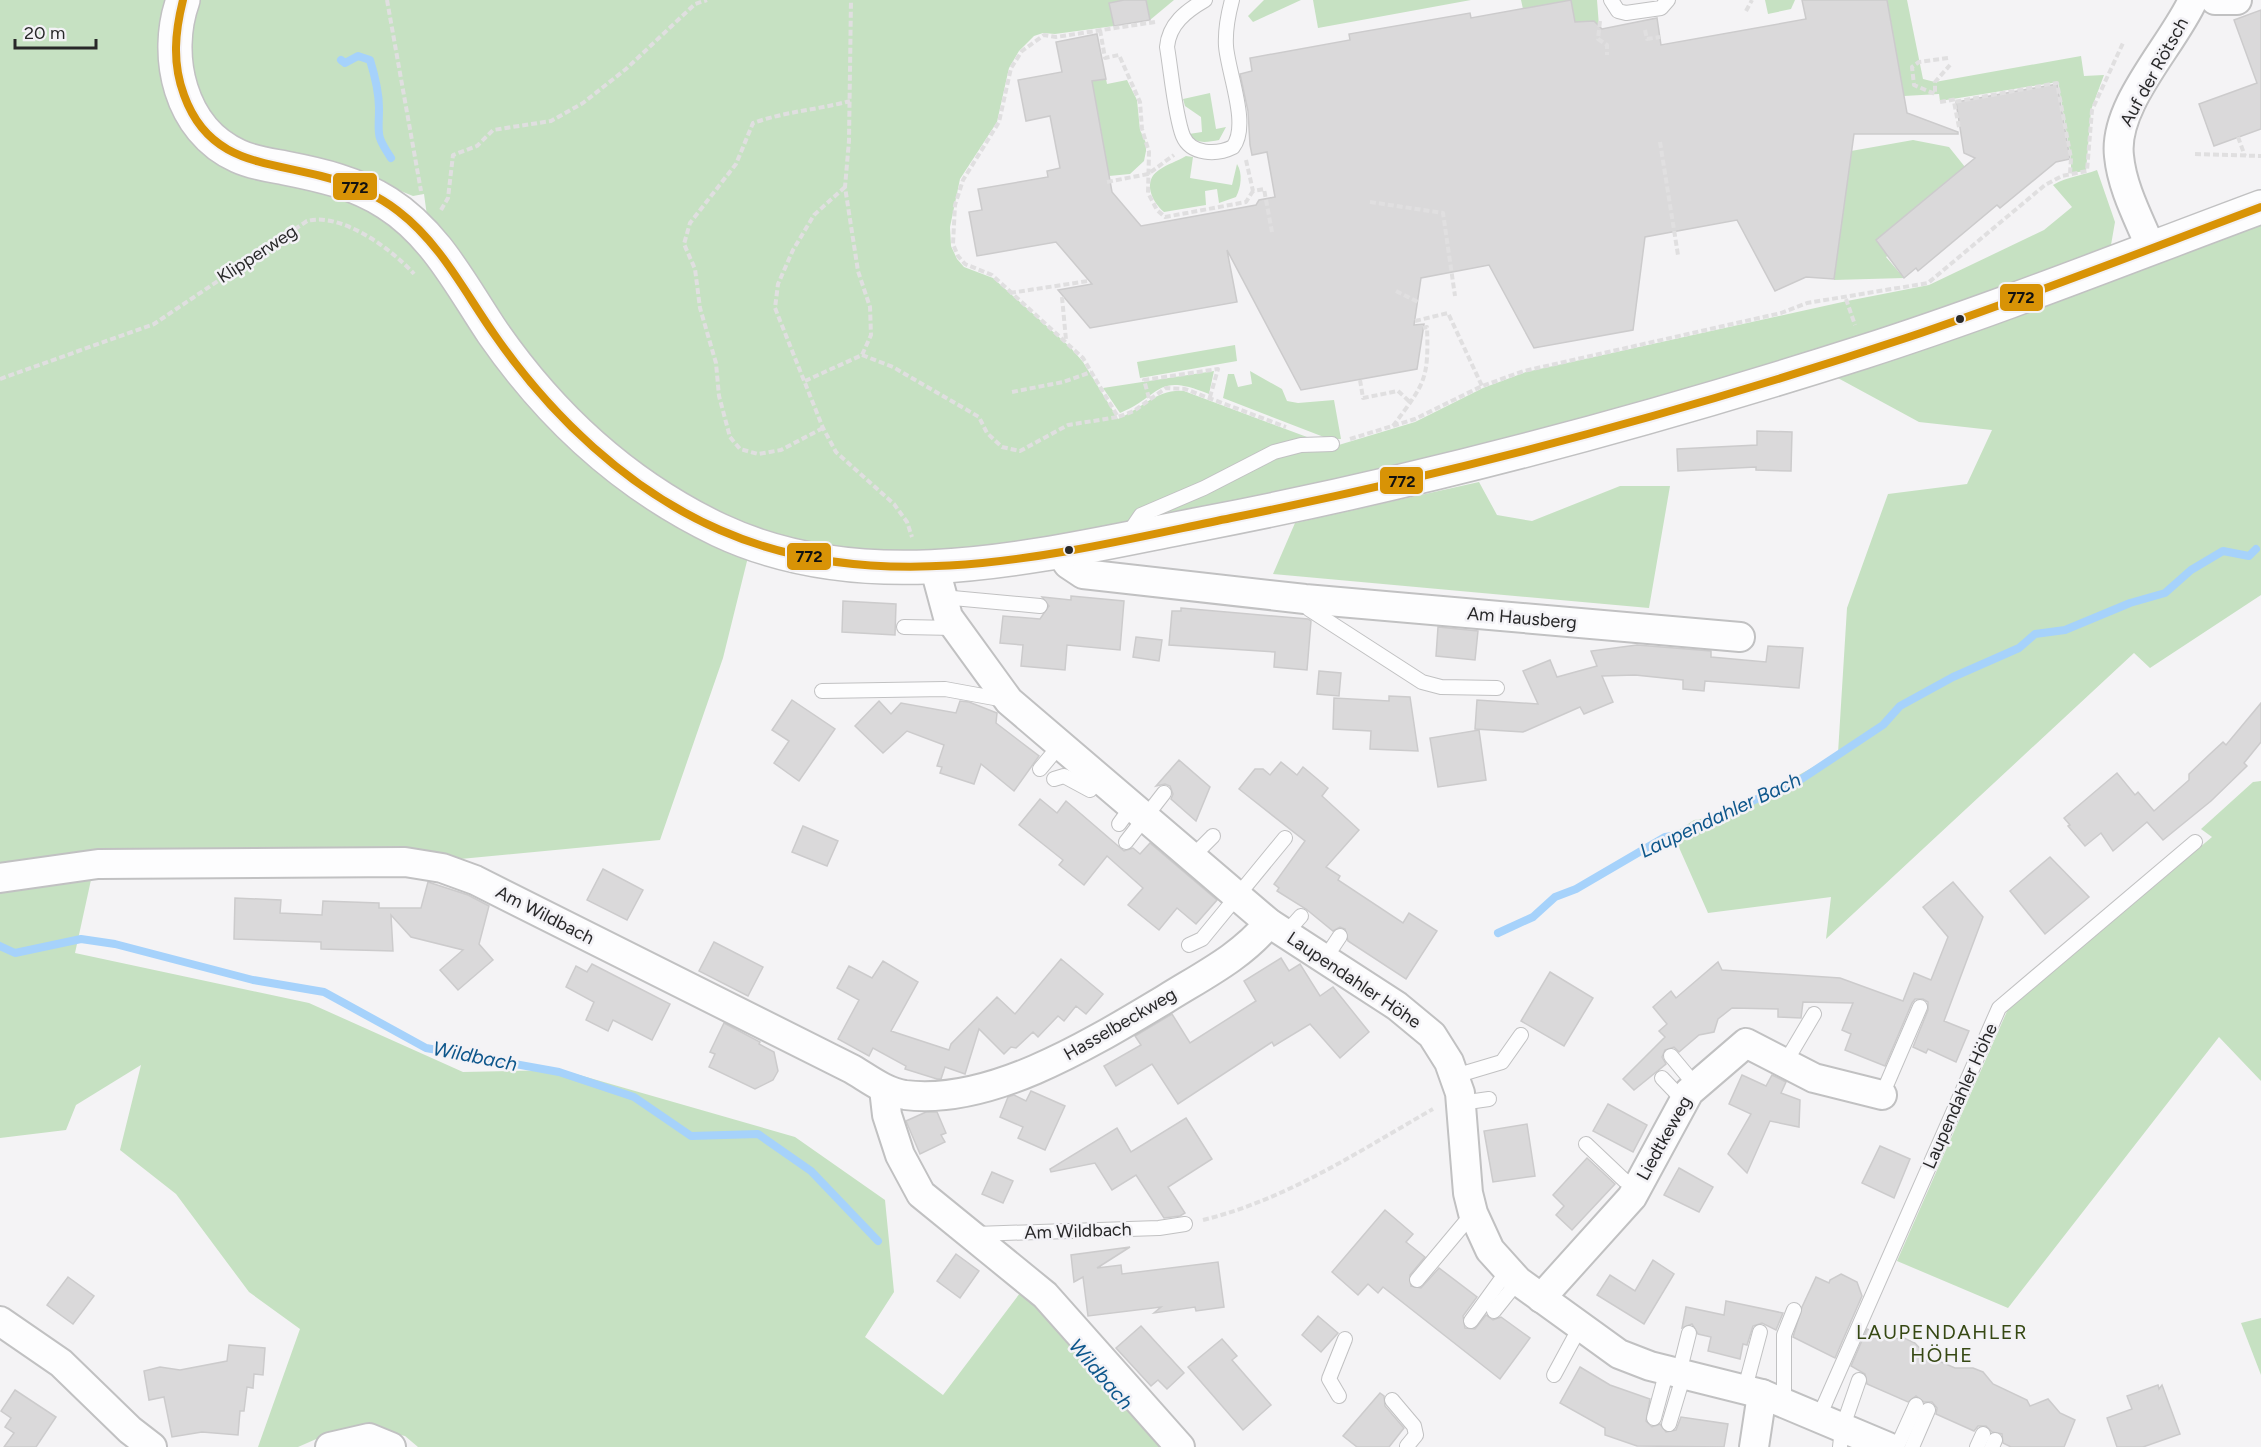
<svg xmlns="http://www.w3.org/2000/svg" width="2261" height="1447" font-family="Figtree,sans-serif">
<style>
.green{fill:#c6e1c2}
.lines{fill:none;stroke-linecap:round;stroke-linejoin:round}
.stream{stroke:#a6d2fb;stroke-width:8}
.building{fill:#dad9da;stroke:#cccbcc;stroke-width:1.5}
.lane-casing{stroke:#c1c1c2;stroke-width:16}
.street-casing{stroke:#c1c1c2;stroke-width:32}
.secondary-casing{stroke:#c1c1c2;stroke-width:36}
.path{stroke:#e0dfe0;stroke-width:4;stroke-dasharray:6 3;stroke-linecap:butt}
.lane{stroke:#fdfdfe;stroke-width:14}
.street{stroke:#fdfdfe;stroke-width:28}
.secondary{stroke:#fdfdfe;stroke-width:33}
.bus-1-casing{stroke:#f3f2f6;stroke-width:12}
.bus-1{stroke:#d89306;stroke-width:8}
.bus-dot{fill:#282829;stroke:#f3f2f6;stroke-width:2}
.labels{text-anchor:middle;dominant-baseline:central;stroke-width:5;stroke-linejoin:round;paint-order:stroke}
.street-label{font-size:18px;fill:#282829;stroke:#f3f2f6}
.water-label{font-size:20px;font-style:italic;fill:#0d568b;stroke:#f3f2f6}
.neighbourhood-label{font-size:20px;letter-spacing:1.5px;fill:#364813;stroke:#f3f2f6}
.line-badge{stroke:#f3f2f6;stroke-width:2}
.pale-badge-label{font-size:16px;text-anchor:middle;font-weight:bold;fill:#111}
</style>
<rect width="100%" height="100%" fill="#f4f3f5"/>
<!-- green -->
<g class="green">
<polygon points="0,0 168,0 172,109 318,187 393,218 489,343 749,553 723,658 660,840 450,860 96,857 75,953 309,1003 463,1072 562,1070 795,1137 885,1200 894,1292 865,1337 943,1395 1023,1289 1161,1447 418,1447 405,1436 369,1428 330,1433 298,1447 258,1447 300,1329 249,1292 176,1194 120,1150 141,1065 76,1105 66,1130 0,1138"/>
<path d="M200 0H1124L1109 3 1114 26 1055 34 1043 33 1034 36 1019 51 1009 68 997 122 960 179 950 227 951 246 957 259 964 267 993 278 1070 347 1083 362 1118 419C1143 408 1156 389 1184 391L1307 437 1278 448 1132 524 1082 534 933 552 863 551 796 543 695 503 636 466 556 394 428 223 424 194 413 196 366 177 250 148 219 129 192 86 190 21Z"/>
<polygon points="1146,0 1174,0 1150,20"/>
<polygon points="1264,0 1301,0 1253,22 1248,16"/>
<polygon points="1313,0 1471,0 1318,28"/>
<polygon points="1521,0 1597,0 1599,26 1580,50 1571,0 1523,9"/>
<polygon points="1765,0 1795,0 1791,9 1768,14"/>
<polygon points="1887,0 1907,0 1923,79 1935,82 2081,56 2084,76 2104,75 2091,110 2086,171 2071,173 2071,158 2058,82 1940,101 1939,94 1904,96"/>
<polygon points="1106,79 1107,84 1127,80 1137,100 1140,130 1146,143 1146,151 1144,161 1130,174 1109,176 1076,84"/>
<path d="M1210 93 1216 129 1226 127 1219 140C1207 142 1197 145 1189 134L1202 132 1201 117 1185 106 1183 99Z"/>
<polygon points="1913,140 1949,147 1965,167 1876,240 1889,255 1886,257 1904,278 1834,280 1851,151"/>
<path d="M1186 156 1193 157 1190 178 1232 185 1237 164C1243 173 1241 188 1236 197L1219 203 1217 189 1205 191 1206 205 1164 212C1152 202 1142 181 1159 170 1167 164 1178 161 1186 156Z"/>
<path d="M2097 170 2115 222 2111 245 1951 308 1786 360 1501 441 1396 469 1225 505 1143 516 1258 463 1300 450 1332 447 1415 422 1483 388 1526 372 1847 301 1929 285 2044 230 2072 207 2053 185C2068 176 2082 176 2097 170Z"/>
<polygon points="2261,219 2261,595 2150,668 2134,653 1826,939 1831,897 1708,913 1673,834 1694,820 1728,815 1838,753 1847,608 1888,494 1967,484 1992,430 1919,422 1836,377"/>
<polygon points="1235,345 1237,361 1140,378 1137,362"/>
<path d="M1214 371 1209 394C1155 372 1163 395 1120 413L1103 388Z"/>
<polygon points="1250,371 1282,389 1287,401 1298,403 1334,400 1341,439 1329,439 1223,398 1228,374 1234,374 1238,387 1252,384"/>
<polygon points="1479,482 1497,515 1532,521 1620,486 1670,486 1649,608 1273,574 1295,523"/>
<polygon points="2261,781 2261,1081 2219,1037 2008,1308 1897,1261 2008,1009 2212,837 2201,829 2253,782"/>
<polygon points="2261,1318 2261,1375 2241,1323"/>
</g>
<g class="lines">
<!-- stream -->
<g class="stream">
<path d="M341 60 345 63 358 56 370 60C374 73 379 94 379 108 379 135 375 134 391 158"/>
<polyline points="1498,933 1533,917 1555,897 1576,889 1665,837 1686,834 1771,792 1788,788 1883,725 1900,706 1953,677 2019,648 2035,634 2065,630 2130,603 2165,593 2191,570 2223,551 2249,556 2256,549"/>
<polyline points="0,946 15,953 81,939 115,944 253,980 324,992 426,1048 559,1072 634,1097 691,1136 758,1134 811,1171 878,1241"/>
</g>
</g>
<!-- building -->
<g class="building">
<polygon points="1124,0 1146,0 1150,20 1114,26 1109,3"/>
<polygon points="1571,0 1575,22 1594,21 1602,29 1657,18 1661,45 1806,19 1802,0 1887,0 1907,113 1958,132 1958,134 1854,134 1834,279 1806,277 1775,291 1737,220 1645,237 1633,330 1534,348 1489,265 1421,278 1414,325 1424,324 1417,369 1301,390 1227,250 1237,302 1090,328 1058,290 1092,284 1056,242 977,256 969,212 982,210 978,189 1048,177 1047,171 1060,168 1050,116 1026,121 1018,80 1062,72 1056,42 1097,34 1106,79 1092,81 1112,192 1141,226 1256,205 1259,200 1275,197 1267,152 1252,155 1250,145 1248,111 1240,74 1252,71 1250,58 1350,40 1349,34 1470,13 1471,18"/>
<polygon points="2261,10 2261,129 2214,146 2199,104 2257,83 2234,20"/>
<polygon points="2057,84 2070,159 2056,162 2000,208 1997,205 1918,271 1916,268 1904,278 1876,240 1975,158 1964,153 1956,102"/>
<polygon points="1757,431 1792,432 1791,471 1756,470 1756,467 1678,471 1677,449 1757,445"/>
<polygon points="1071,596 1124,601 1120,650 1067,645 1065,670 1021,666 1023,645 1000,643 1003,616 1040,619 1049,606 1042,597 1071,600"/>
<polygon points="843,601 896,604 895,635 842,632"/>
<polygon points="1181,608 1308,619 1311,621 1307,670 1274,667 1275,652 1169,645 1172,611 1181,611"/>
<polygon points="1438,627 1478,631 1475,660 1436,656"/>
<polygon points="1136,637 1162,640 1159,661 1133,657"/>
<polygon points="1637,645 1711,651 1711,657 1766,662 1768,646 1803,648 1799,688 1705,681 1704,691 1683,689 1683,680 1635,675 1602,676 1613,702 1584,714 1580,707 1523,732 1475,729 1477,700 1538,704 1523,671 1550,660 1557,677 1597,666 1591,651"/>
<polygon points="1319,671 1341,673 1339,696 1317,694"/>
<polygon points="1389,696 1410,697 1418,751 1370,749 1371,731 1333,729 1334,698 1389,701"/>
<polygon points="792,700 835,729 799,781 774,763 789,741 772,730"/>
<polygon points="879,701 891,714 901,703 956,713 960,701 969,702 997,713 996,723 1039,756 1014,791 981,764 974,784 940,773 942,767 937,766 944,745 907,731 883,753 855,726"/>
<polygon points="2261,703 2261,742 2244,763 2247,766 2211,801 2163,840 2147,822 2113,851 2101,833 2085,846 2068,826 2070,825 2064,818 2117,773 2135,795 2138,792 2154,811 2189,780 2189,774 2210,754 2223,742 2226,745"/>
<polygon points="1479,730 1486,780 1438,787 1430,738"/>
<polygon points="1179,760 1210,787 1196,821 1171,799 1173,794 1170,786 1165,784 1156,786"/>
<polygon points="1281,762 1297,775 1303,767 1328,788 1322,796 1359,830 1326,867 1340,876 1338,880 1403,923 1409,913 1437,931 1406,979 1348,941 1345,929 1340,927 1333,931 1306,909 1277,891 1279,888 1274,884 1305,841 1239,789 1255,769 1263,769 1270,775"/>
<polygon points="1040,799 1057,813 1066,801 1124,851 1133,848 1140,854 1150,843 1217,900 1196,924 1177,908 1159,930 1128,905 1143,888 1107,856 1084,885 1059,865 1063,860 1019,825"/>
<polygon points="803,826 838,841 827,866 792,852"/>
<polygon points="2050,857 2089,897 2045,934 2010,891"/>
<polygon points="603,869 643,890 627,920 587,900"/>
<polygon points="428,882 468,895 489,906 479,944 493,960 458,990 440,970 463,950 411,937 391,915 393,951 321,949 321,942 234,939 235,898 281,900 280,913 322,915 323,901 379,903 379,908 421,908"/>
<polygon points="1953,882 1983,917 1944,1021 1969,1031 1956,1062 1928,1049 1926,1053 1913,1047 1928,1010 1928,1002 1923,999 1915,999 1912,1003 1885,1066 1845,1050 1851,1034 1842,1030 1853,1003 1803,1002 1801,1018 1778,1017 1778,1009 1732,1008 1718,1019 1714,1032 1699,1035 1679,1052 1674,1047 1665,1050 1662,1057 1666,1064 1634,1090 1623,1079 1665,1037 1659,1031 1667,1024 1653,1007 1671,991 1676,998 1718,962 1722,970 1840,978 1903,1001 1914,973 1931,980 1948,937 1923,907"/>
<polygon points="714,942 763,967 748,996 699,971"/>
<polygon points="1281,958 1289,971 1300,964 1320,996 1333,987 1369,1032 1340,1058 1310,1024 1274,1046 1272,1042 1178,1104 1152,1064 1116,1086 1104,1066 1141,1045 1135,1036 1172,1014 1190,1043 1256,1001 1244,981"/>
<polygon points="1061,959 1103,994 1086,1014 1076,1006 1064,1021 1058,1016 1038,1037 1033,1032 1016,1048 1011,1047 1004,1054 979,1029 965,1074 945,1067 941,1079 937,1079 905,1069 906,1066 873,1048 869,1056 838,1039 859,1000 837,988 849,966 872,978 883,961 918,982 891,1031 949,1050 951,1044 997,997 1015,1014"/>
<polygon points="592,964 670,1004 652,1040 613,1020 608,1031 586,1020 594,1002 566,987 576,966 587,972"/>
<polygon points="1550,972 1593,998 1564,1046 1521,1021"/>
<polygon points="724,1023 760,1042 759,1044 774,1052 778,1071 773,1080 755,1089 709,1067 715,1054 710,1052"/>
<polygon points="1742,1075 1766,1086 1772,1075 1786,1082 1781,1093 1800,1100 1799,1127 1770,1121 1747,1173 1728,1154 1751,1114 1729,1104"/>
<polygon points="1031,1091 1065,1106 1045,1150 1018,1138 1023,1127 1000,1117 1008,1097 1014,1095 1026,1101"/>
<polygon points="1608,1104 1647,1125 1633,1152 1593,1131"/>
<polygon points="926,1112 937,1112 946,1133 941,1135 945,1142 920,1154 906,1121"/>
<polygon points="1186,1118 1212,1159 1168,1187 1185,1213 1180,1216 1164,1218 1136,1175 1112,1190 1095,1163 1051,1172 1050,1169 1117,1128 1131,1152"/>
<polygon points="1527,1124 1535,1176 1493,1182 1484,1131"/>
<polygon points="1880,1146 1910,1159 1894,1198 1862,1183"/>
<polygon points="1587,1158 1615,1184 1572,1230 1556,1215 1564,1206 1553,1195"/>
<polygon points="1679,1168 1713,1187 1699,1212 1664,1195"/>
<polygon points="992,1172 1013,1181 1003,1203 982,1194"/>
<polygon points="1385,1210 1413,1234 1406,1242 1425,1257 1410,1275 1411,1286 1421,1288 1439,1268 1477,1297 1463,1316 1465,1328 1475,1329 1486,1315 1493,1320 1501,1317 1530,1338 1500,1379 1383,1287 1378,1293 1368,1284 1358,1295 1332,1272"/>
<polygon points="1130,1247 1097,1268 1121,1265 1122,1274 1218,1262 1224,1307 1196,1311 1195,1307 1154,1313 1161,1307 1088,1316 1083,1277 1074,1282 1071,1255"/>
<polygon points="956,1254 979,1271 960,1298 937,1281"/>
<polygon points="1653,1260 1674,1274 1644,1324 1597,1295 1610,1275 1635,1291"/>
<polygon points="1841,1274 1857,1282 1862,1296 1835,1358 1793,1337 1802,1307 1816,1277 1829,1283 1830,1280"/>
<polygon points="68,1277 94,1296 73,1324 47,1305"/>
<polygon points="1726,1301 1783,1313 1776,1330 1762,1323 1753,1326 1747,1345 1743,1344 1740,1359 1708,1351 1711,1337 1698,1334 1692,1324 1682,1328 1686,1307 1724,1315"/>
<polygon points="1318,1316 1338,1333 1321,1352 1302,1335"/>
<polygon points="1141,1326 1184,1373 1167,1389 1158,1380 1151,1386 1116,1348"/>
<polygon points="1867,1329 1889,1339 1904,1338 1915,1343 1927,1356 1955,1368 1973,1368 1983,1372 1993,1384 2027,1400 2030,1406 2048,1399 2060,1413 2075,1420 2064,1447 2011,1447 2003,1443 2002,1434 1992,1432 1986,1426 1978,1426 1974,1431 1936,1414 1937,1408 1932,1402 1924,1402 1916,1396 1908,1402 1867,1384 1865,1374 1851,1366"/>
<polygon points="1222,1339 1237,1356 1232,1360 1271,1405 1243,1430 1188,1367"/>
<polygon points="229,1345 265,1348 263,1375 254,1374 253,1388 247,1387 244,1411 240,1411 238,1435 202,1432 172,1437 164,1397 149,1400 144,1371 160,1367 180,1370 227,1361"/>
<polygon points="1580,1367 1610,1385 1650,1399 1646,1421 1652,1427 1660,1424 1666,1432 1676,1430 1681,1417 1728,1424 1724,1447 1637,1446 1605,1435 1605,1428 1560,1403"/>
<polygon points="2158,1385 2159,1389 2162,1385 2180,1434 2143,1447 2117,1447 2107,1418 2132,1409 2127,1396"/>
<polygon points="15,1390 56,1417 36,1447 4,1447 14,1433 5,1427 11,1418 1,1411"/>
<polygon points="1380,1393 1384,1396 1385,1406 1404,1428 1389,1447 1357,1447 1343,1436"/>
</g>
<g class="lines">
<defs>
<g id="lane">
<path d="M1205 0C1186 11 1169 24 1167 47 1171 70 1175 116 1183 136 1191 155 1217 155 1233 147 1250 125 1228 73 1226 46 1225 30 1228 15 1232 0"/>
<polyline points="1611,0 1618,11 1626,13 1661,8 1668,0"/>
<polyline points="1128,534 1141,515 1204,488 1274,452 1301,445 1332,444"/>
<polyline points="942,597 1040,606"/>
<polyline points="1306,603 1309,609 1422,682 1441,687 1497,688"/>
<polyline points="904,627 954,628"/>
<polyline points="822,691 945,689 1005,700"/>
<polyline points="1040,769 1060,745"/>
<polyline points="1054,779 1064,776 1090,790 1099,778"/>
<polyline points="1119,824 1132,806"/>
<polyline points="1126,842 1164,793"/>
<polyline points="1192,857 1213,836"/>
<polyline points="1285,934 1301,916"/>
<polyline points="1189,945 1202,939 1285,838"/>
<polyline points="1324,960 1340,936"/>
<polyline points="1671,1056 1696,1086"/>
<polyline points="1785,1063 1814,1014"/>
<polyline points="1455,1076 1502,1062 1521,1035"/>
<polyline points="1662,1078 1684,1101"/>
<polyline points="1882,1095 1920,1007"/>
<polyline points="1461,1103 1489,1099"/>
<polyline points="1586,1144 1624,1180 1638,1187"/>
<polyline points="975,1234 1159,1228 1185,1224"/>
<polyline points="1417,1280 1473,1213"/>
<polyline points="1494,1311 1518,1281"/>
<polyline points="1471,1321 1508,1270"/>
<polyline points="1679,1373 1689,1333"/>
<polyline points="1554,1375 1580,1327"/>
<polyline points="1745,1388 1760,1332"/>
<polyline points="1339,1396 1329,1379 1345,1339"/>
<polyline points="1392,1400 1414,1426 1416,1435 1407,1446"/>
<polyline points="1784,1404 1784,1335 1794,1310"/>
<polyline points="1654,1418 1667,1370"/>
<polyline points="1818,1419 1999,1008 2195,842"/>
<polyline points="1669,1424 1684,1374"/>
<polyline points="1840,1447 1842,1429 1859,1380"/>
<polyline points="1897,1447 1916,1405"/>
<polyline points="1912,1447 1928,1410"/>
<polyline points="1977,1447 1983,1434"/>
<polyline points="1992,1447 1995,1440"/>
</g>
<g id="street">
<polyline points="2215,0 2237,0"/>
<path d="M2151 248C2139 219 2122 188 2119 156 2113 105 2172 46 2193 0"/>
<polyline points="1059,551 1068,564 1083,574 1305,599 1740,637"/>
<polyline points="934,565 948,617 1009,701 1269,923 1397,1006 1432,1035 1449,1062 1460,1093 1468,1193 1473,1213 1490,1250 1518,1281 1619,1354 1650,1366 1762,1394 1888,1447"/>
<path d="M0 878 98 864 405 862 442 868 475 880 852 1069C869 1079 885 1092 905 1095 992 1106 1095 1041 1167 998 1204 975 1241 957 1269 923"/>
<polyline points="884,1089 887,1115 900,1155 921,1194 1045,1295 1180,1447"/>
<polyline points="1541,1298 1632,1197 1689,1092 1746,1043 1814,1078 1882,1095"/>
<polyline points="0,1321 61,1363 130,1430 152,1447"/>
<polyline points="330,1447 369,1438 391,1447"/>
<polyline points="1754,1447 1762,1394"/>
</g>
<path id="secondary" d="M183 0C163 56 180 130 238 156 253 163 269 165 285 168 321 175 356 183 387 203 436 234 462 287 493 333 552 418 625 485 719 530 872 602 1048 553 1206 523 1429 480 1647 421 1863 352 1997 309 2129 256 2261 207"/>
</defs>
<!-- lane casing -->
<use href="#lane" class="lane-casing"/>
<!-- street casing -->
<use href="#street" class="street-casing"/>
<!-- secondary casing -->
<use href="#secondary" class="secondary-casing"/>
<!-- path -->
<g class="path">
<polyline points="387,0 421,191"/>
<polyline points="1746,11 1752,0"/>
<polyline points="1600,21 1598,39 1607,45 1607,55"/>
<polyline points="1155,22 1056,37 1044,35 1022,51 1011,68 999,122 963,180 955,205 953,244 958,256 965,264 992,275 1083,358 1118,417 1134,411 1166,388 1185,389 1286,427"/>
<polyline points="1100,30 1105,58 1119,55 1140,102 1142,129 1149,152 1148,193 1157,210 1165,217 1246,202 1253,191"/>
<polyline points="1645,30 1647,39 1660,37"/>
<polyline points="1948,58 1919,62 1912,67 1914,85 1935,94 1935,82 1950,65"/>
<polyline points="1940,102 1957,99"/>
<polyline points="1959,127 1954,102 2057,83 2071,158 2070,174"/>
<polyline points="2238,137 2245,156"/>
<polyline points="1660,142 1678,255"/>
<polyline points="2195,154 2261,156"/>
<polyline points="1246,160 1253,191 1264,189 1272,232"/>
<polyline points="1107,182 1148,174 1174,155"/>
<polyline points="845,187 814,215 793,250 778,284 775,308 823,428 836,452 894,504 907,522 912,537"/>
<polyline points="1370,202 1443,213 1455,296"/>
<polyline points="441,210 448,198 453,155 477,146 493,130 551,121 583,103 626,69 695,4 707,0"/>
<polyline points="1396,291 1418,302"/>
<polyline points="1010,293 1088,281"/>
<polyline points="1062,297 1066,340"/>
<polyline points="1846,299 1855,325"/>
<polyline points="1415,321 1448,313 1482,386"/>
<polyline points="862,355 893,367 979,417 987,433 1002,447 1020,451 1068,425 1118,417"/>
<path d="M0 379 154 324 307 221C341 212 392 249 414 274"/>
<polyline points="1360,380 1363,398 1398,391 1410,402"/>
<polyline points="805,381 862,355 871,335 870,307 858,271 845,187 849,141 851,0"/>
<polyline points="1012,392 1063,382 1091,372"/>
<polyline points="1149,398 1144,380 1218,369 1210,397"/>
<path d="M1393 426C1424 384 1429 381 1427 327L1423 328"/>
<path d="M823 428 781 450 758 454 740 449 730 437 719 396 716 363 700 308 695 269 684 244 690 223 736 164 753 123C787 111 817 110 850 101"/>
<polyline points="1350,439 1415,419 1482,386 1524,371 1781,313 1807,303 1928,283 2045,185 2062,176 2087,171 2092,110 2123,43"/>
<path d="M1203 1220C1288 1199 1359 1151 1433 1109"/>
</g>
<!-- lane -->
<use href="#lane" class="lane"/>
<!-- street -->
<use href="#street" class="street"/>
<!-- secondary -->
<use href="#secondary" class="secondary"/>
<defs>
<path id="bus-1" d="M183 0C175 32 172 63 184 95 208 162 262 161 321 176 349 183 375 193 398 211 440 243 464 291 494 334 550 415 628 490 720 530 883 602 1065 552 1231 518 1460 472 1687 411 1909 337 2027 297 2144 251 2261 207"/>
</defs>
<!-- bus-1 casing -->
<use href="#bus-1" class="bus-1-casing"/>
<!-- bus-1 -->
<use href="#bus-1" class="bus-1"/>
</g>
<!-- markers -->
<g class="bus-dot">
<circle cx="1960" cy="319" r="5"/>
<circle cx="1069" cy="550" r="5"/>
</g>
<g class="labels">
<!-- street labels -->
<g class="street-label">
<text transform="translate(2154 72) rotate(-61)">Auf der Rötsch</text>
<text transform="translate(257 254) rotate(-33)">Klipperweg</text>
<text transform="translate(1522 618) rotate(5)">Am Hausberg</text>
<text transform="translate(545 915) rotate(27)">Am Wildbach</text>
<text transform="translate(1354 980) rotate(34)">Laupendahler Höhe</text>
<text transform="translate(1120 1024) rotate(-30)">Hasselbeckweg</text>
<text transform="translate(1960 1096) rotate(-66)">Laupendahler Höhe</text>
<text transform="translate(1664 1138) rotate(-61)">Liedtkeweg</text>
<text transform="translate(1078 1231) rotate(-2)">Am Wildbach</text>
</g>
<!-- water labels -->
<g class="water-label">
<text transform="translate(1720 815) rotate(-25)">Laupendahler Bach</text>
<text transform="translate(475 1056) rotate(11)">Wildbach</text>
<text transform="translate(1101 1374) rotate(49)">Wildbach</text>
</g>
<!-- neighbourhood labels -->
<g class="neighbourhood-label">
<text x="1942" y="1332">LAUPENDAHLER<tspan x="1942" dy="23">HÖHE</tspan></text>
</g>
</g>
<g class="line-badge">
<rect x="332" y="172" width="46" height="29" rx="6" fill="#d89306"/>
<rect x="1999" y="283" width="45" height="29" rx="6" fill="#d89306"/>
<rect x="1379" y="466" width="45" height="29" rx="6" fill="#d89306"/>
<rect x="786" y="542" width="46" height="29" rx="6" fill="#d89306"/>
</g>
<g class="pale-badge-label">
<text x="355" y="193">772</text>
<text x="2021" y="303">772</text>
<text x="1402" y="487">772</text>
<text x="809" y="562">772</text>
</g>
<!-- scale -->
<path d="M15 39v9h81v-9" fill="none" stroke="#282829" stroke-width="3"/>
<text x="24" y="39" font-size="18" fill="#282829" stroke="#f3f2f6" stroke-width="4.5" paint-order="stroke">20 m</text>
</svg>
